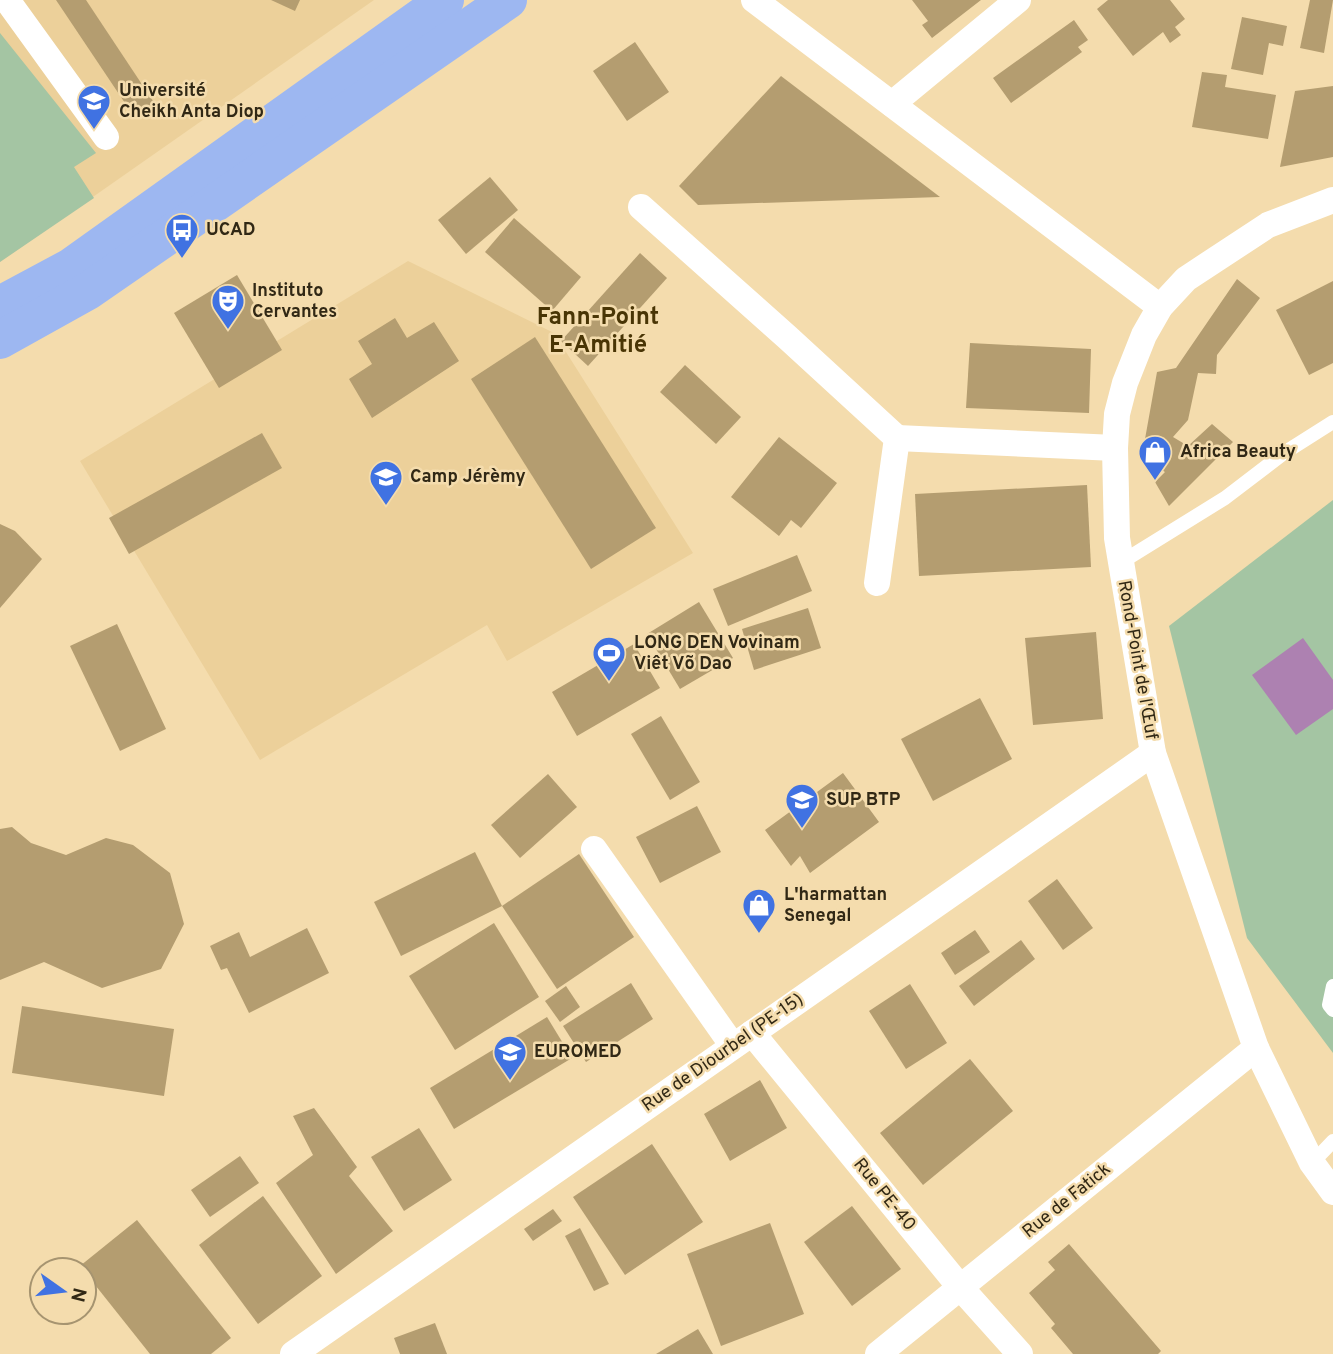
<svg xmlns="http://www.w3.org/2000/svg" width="1333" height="1354" font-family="Overpass,sans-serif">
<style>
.built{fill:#ecd09a}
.green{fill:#a4c5a3}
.water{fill:#ad81b1}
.building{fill:#b49d70}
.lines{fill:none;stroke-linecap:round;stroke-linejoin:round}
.service{stroke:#fff;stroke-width:14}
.minor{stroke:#fff;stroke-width:26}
.primary{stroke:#9db7f1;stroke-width:38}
.labels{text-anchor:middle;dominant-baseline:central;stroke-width:5;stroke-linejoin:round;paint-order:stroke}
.poi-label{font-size:18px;font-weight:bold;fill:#312815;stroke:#f4dcad;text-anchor:start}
.street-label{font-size:18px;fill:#312815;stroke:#f4dcad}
.district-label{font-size:24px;font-weight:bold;fill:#493505;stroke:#f4dcad}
</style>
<rect width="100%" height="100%" fill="#f4dcad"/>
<!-- built -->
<g class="built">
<polygon points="0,0 374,0 0,262"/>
<polygon points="408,261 554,333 693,553 507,661 487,625 260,760 80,461"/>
</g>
<!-- green -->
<g class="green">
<polygon points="0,33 96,153 74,167 94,198 0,262"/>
<polygon points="1333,500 1333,1053 1247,938 1169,626"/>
</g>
<!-- water -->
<polygon class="water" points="1303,638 1333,680 1333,709 1296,735 1252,675"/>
<!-- building -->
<g class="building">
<polygon points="56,0 86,0 155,104 135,118"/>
<polygon points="271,0 300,0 295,11"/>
<polygon points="912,0 981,0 932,38 922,25 928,21"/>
<polygon points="1108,0 1170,0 1185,19 1175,27 1181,35 1170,43 1163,32 1133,56 1097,9"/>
<polygon points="1310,0 1333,0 1324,53 1300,48"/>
<polygon points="1242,17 1287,26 1283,46 1269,43 1263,75 1231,69"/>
<polygon points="1074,20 1088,40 1078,47 1082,52 1011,103 993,78"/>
<polygon points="635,42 669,92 627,121 593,71"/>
<polygon points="1202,72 1227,75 1225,87 1276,95 1268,139 1192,127"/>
<polygon points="781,76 940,197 698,205 679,186"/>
<polygon points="1333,86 1333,157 1280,167 1295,91"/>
<polygon points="490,177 518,210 466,254 438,220"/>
<polygon points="514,218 581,277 552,311 485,252"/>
<polygon points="640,253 667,278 588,366 561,341"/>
<polygon points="237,275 282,350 219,388 174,313"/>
<polygon points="1237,279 1260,298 1217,355 1216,374 1198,373 1188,420 1173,437 1188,446 1212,424 1233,442 1169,506 1155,482 1165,472 1147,460 1156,450 1145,439 1157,372 1176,368"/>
<polygon points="1333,281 1333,363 1309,375 1276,310"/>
<polygon points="395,318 407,338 434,322 459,361 372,418 349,379 372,364 358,341"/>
<polygon points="535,337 656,528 591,569 471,379"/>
<polygon points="970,343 1091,349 1089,413 966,408"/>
<polygon points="685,365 741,417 716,444 660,392"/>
<polygon points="262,433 282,468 129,554 109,518"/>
<polygon points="779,437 837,483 801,528 791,520 779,536 731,497"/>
<polygon points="1087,485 1091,567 919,576 915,494"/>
<polygon points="0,524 15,531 42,559 0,608"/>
<polygon points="797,555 812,591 728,626 713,589"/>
<polygon points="699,602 733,658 680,689 647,634"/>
<polygon points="808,608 821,648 754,670 742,629"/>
<polygon points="117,624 166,729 120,751 70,646"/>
<polygon points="1096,632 1103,719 1033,725 1025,638"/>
<polygon points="634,644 660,688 577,736 552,692"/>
<polygon points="980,698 1012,759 933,801 901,739"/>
<polygon points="661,716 700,782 670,800 631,734"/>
<polygon points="843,773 879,822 810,873 800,856 791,866 765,830"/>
<polygon points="548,774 577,807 520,858 491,825"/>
<polygon points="697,806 721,852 660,883 636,837"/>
<polygon points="12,827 31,843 66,855 106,838 133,845 170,873 184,924 161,969 102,988 44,962 0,980 0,829"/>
<polygon points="475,852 502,906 401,956 374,902"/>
<polygon points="579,854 634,937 557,989 502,906"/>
<polygon points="1057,879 1093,928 1063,950 1028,901"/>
<polygon points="494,923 539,997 455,1050 409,976"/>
<polygon points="307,928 329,973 249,1013 227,968 221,970 210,946 239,932 250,957"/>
<polygon points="975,930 990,952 955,975 941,953"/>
<polygon points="1021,940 1035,959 974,1006 959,986"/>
<polygon points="631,983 653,1019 586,1062 563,1026"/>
<polygon points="910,984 947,1043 906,1069 869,1011"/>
<polygon points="566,986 580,1007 560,1022 545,1001"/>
<polygon points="22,1006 174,1029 164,1096 12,1073"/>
<polygon points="547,1017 572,1058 454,1129 430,1088"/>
<polygon points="970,1059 1013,1111 923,1185 880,1133"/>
<polygon points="760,1080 787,1128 730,1161 704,1114"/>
<polygon points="314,1108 357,1167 349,1176 393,1231 336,1274 276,1183 313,1155 293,1116"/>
<polygon points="419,1128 452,1180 404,1211 371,1157"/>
<polygon points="652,1144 703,1222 625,1275 573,1197"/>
<polygon points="240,1156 259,1183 210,1217 191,1190"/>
<polygon points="263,1196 322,1276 258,1324 199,1245"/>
<polygon points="852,1206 901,1269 852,1306 804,1242"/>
<polygon points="553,1209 562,1221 533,1241 524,1229"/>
<polygon points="137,1220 231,1338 211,1354 150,1354 80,1266"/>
<polygon points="770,1223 804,1314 721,1346 687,1254"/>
<polygon points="580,1228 609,1284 594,1291 565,1236"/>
<polygon points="1069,1244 1161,1351 1158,1354 1073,1354 1051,1328 1055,1324 1029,1293 1055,1270 1048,1262"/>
<polygon points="435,1323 447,1354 400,1354 394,1338"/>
<polygon points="698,1329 713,1354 656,1354"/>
</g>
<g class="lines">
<!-- service -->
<g class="service">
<polyline points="1120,563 1225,498 1284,453 1333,422"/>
<polyline points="1333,986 1329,1005 1333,1010"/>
<polyline points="1312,1163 1333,1141"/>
</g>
<!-- minor -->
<g class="minor">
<polyline points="7,0 106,137"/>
<polyline points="754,0 1160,307"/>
<polyline points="892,104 1018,0"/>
<polyline points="1333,200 1268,225 1186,279 1160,307 1144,335 1125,383 1117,414 1115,448 1117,538 1153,753 1256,1048 1312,1163 1333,1192"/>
<polyline points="641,207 787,337 897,438 877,583"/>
<polyline points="897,438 1115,448"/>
<polyline points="594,849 733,1046"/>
<polyline points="752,1033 960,1287 1020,1354"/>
<polyline points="293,1354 1153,753"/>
<polyline points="878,1354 1256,1048"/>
</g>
<!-- primary -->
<g class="primary">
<polyline points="0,305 71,267 445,0"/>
<polyline points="0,340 88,291 508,0"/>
</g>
</g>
<!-- icons -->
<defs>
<symbol id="university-pin" viewBox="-11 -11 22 30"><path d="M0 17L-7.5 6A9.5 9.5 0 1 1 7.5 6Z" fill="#4072e2" stroke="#f4dcad"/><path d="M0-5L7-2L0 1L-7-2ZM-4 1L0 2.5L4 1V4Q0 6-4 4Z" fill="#fff"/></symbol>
<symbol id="bus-pin" viewBox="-11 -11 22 30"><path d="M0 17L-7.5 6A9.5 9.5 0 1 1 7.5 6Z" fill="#4072e2" stroke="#f4dcad"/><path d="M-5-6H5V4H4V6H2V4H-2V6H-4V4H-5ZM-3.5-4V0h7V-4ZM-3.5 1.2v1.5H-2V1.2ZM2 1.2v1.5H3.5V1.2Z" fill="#fff"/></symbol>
<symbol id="theatre-pin" viewBox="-11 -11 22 30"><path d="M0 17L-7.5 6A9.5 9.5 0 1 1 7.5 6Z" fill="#4072e2" stroke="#f4dcad"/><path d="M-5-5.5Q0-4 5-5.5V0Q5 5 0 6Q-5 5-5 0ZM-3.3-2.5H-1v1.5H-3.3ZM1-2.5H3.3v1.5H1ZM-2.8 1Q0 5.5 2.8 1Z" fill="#fff"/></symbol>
<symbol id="shop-pin" viewBox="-11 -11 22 30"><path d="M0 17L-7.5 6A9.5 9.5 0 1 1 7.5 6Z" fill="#4072e2" stroke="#f4dcad"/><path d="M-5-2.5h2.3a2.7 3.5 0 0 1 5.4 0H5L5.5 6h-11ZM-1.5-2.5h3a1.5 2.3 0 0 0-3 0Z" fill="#fff"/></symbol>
<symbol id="stadium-pin" viewBox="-11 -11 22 30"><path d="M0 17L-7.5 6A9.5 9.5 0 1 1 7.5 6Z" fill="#4072e2" stroke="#f4dcad"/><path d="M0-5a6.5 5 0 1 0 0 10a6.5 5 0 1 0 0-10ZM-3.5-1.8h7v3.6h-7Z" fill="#fff"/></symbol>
</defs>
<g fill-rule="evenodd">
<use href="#university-pin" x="75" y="82" width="38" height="52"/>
<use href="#bus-pin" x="163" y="211" width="38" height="52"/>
<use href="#theatre-pin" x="209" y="282" width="38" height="52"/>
<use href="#shop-pin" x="1136" y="433" width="38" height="52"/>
<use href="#university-pin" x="367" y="458" width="38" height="52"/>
<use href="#stadium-pin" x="590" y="634" width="38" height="52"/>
<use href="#university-pin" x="783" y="781" width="38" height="52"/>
<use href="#shop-pin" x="740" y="886" width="38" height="52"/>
<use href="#university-pin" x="491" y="1033" width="38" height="52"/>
</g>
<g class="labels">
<!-- poi labels -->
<g class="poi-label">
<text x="119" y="91">Université<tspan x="119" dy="21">Cheikh Anta Diop</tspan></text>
<text x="206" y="230">UCAD</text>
<text x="252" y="291">Instituto<tspan x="252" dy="21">Cervantes</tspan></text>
<text x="1180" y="452">Africa Beauty</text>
<text x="410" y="477">Camp Jérèmy</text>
<text x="634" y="643">LONG DEN Vovinam<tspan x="634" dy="21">Viêt Võ Dao</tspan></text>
<text x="826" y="800">SUP BTP</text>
<text x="784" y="895">L'harmattan<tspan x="784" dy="21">Senegal</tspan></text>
<text x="534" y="1052">EUROMED</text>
</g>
<!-- street labels -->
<g class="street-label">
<text transform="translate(1137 660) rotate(80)">Rond-Point de l'Œuf</text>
<text transform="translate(723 1053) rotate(-35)">Rue de Diourbel (PE-15)</text>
<text transform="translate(884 1195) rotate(51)">Rue PE-40</text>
<text transform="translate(1067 1201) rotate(-39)">Rue de Fatick</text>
</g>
<!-- district labels -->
<g class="district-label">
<text x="598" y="318">Fann-Point<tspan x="598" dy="28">E-Amitié</tspan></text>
</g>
</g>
<!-- north arrow -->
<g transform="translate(63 1291) rotate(104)"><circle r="33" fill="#f4dcad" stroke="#a69470" stroke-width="2"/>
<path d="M0-5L12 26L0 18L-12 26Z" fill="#4072e2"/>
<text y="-10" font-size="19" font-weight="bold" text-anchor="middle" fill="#312815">N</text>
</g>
</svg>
